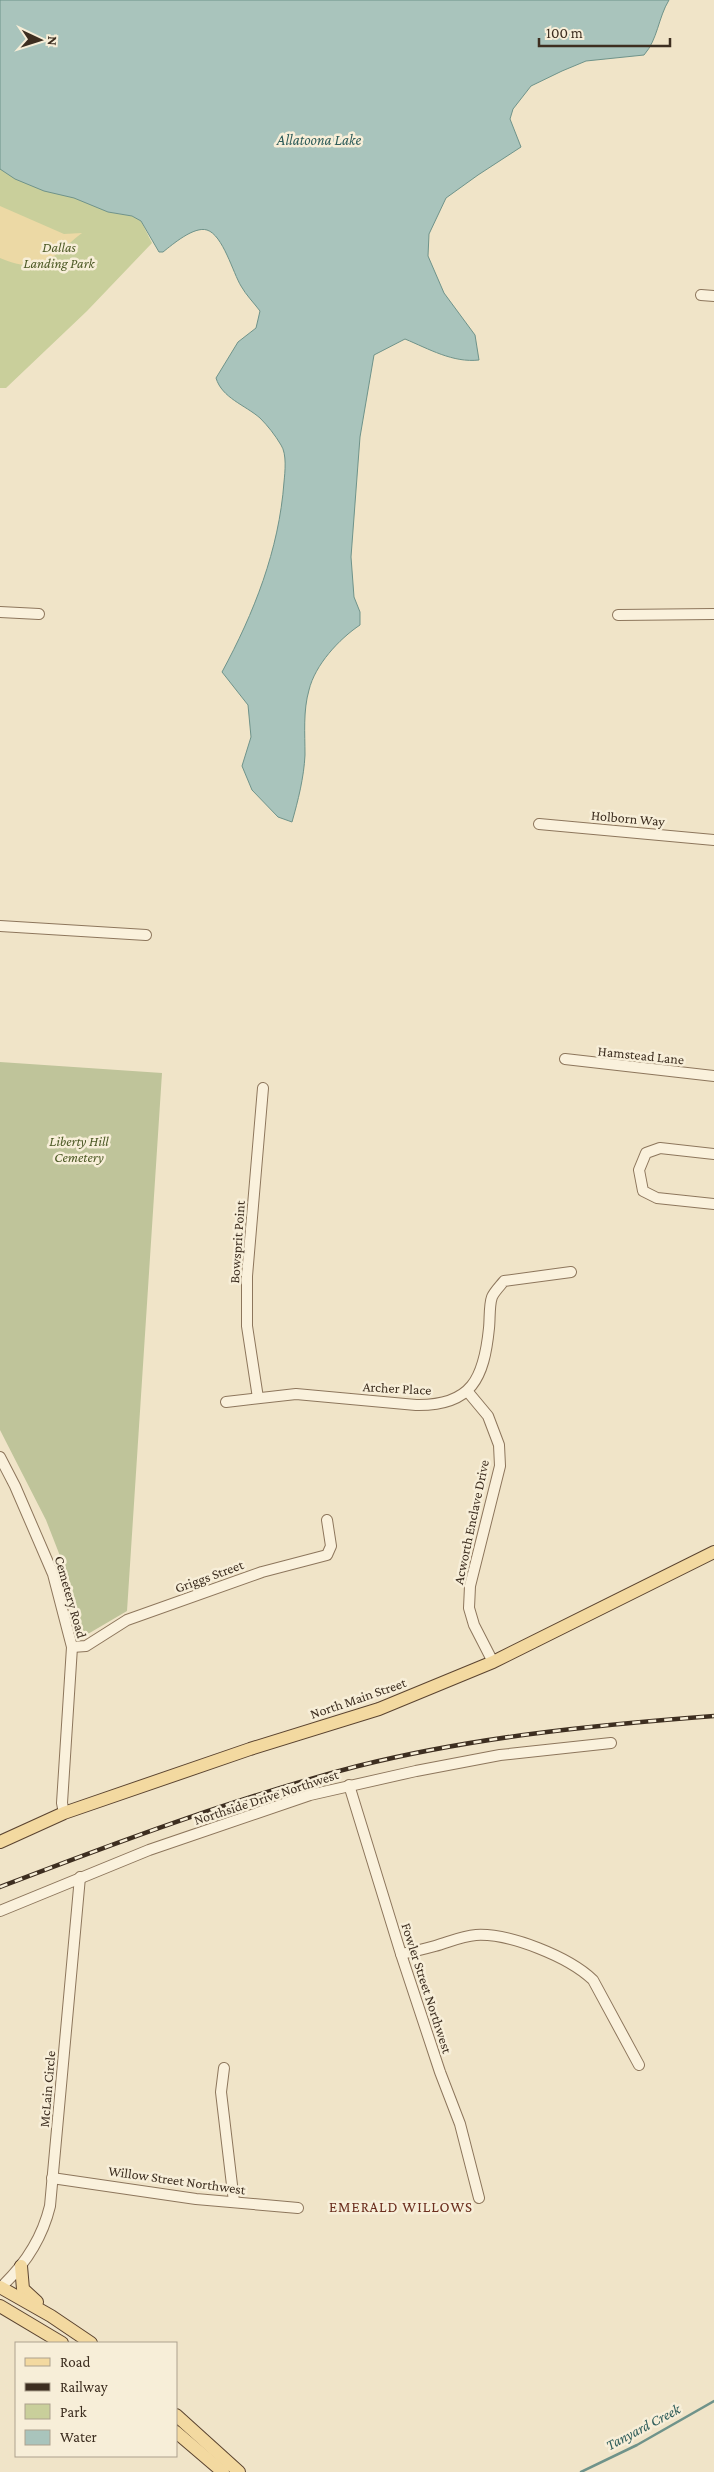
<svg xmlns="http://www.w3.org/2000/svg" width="714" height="2472" font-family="'Crimson Pro',serif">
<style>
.green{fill:#c9cf9b}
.sand{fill:#ecd9a5}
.cemetery{fill:#bfc49a}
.water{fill:#a9c4bc;stroke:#6f938a}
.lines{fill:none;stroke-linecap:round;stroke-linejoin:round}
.stream{stroke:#6f938a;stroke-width:2.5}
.minor-casing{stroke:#8d765c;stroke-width:12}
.major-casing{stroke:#5b4430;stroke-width:14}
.minor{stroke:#faf1dc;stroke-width:10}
.major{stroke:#f3d9a0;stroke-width:12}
.rail-casing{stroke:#3d2e20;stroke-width:4.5}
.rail{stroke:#f7eed8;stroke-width:2.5;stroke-dasharray:8;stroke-linecap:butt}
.labels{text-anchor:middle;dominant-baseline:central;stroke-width:5;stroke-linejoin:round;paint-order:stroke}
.park-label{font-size:14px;font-style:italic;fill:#4d5a26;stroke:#f7eed8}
.street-label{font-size:14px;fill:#3d2e20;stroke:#f7eed8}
.water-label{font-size:15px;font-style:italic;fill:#2f5d5a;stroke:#f7eed8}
.neighbourhood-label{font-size:15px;letter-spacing:1px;fill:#6b2e1e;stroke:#f7eed8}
</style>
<rect width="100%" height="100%" fill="#f0e4c8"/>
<!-- green -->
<polygon class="green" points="0,137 91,204 108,212 132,216 141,221 152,243 87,311 6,388 0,388"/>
<!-- sand -->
<path class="sand" d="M0 206 64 234 82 233C50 258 42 276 0 258Z"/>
<!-- cemetery -->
<polygon class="cemetery" points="0,1062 162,1073 127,1611 81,1638 69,1579 46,1520 0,1430"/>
<!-- water -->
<path class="water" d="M0 0H669C658 18 658 39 644 55L586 61 562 71 531 86 513 109 510 119 521 147 478 175 446 198 429 234 428 256 444 293 475 335 479 360C453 363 429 349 405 339L374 355 360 437 351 557 354 597 360 612V625C339 639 315 665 309 690 303 711 305 733 305 755 304 777 298 801 292 822L278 817 252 790 242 766 251 737 248 705 222 672C254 613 279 550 284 482 285 472 287 454 281 445 275 435 268 426 260 418 245 405 222 398 216 378L238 342 256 328 260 311C254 303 246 295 241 286 233 273 223 235 207 230 194 226 173 244 163 252H159L141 221 132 216 108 212 74 198 44 191 15 179 0 169Z"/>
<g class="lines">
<!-- stream -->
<polyline class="stream" points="581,2472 637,2445 714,2401"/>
<defs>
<g id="minor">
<polyline points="701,295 714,296"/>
<polyline points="0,612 39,614"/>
<polyline points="618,615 714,614"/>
<polyline points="539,824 714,840"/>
<polyline points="0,926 146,935"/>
<polyline points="565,1059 714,1076"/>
<polyline points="714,1154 660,1148 646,1153 639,1170 643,1191 657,1198 714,1204"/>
<polyline points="468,1392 488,1416 499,1445 500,1466 470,1586 469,1608 474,1625 493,1662"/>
<polyline points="258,1398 247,1326 247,1276 263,1088"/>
<path d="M226 1402 296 1394 416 1405C472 1406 484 1378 489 1328 490 1319 489 1305 492 1297 494 1292 500 1286 504 1281L571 1272"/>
<polyline points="0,1457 15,1486 53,1574 72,1647 62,1803 64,1813"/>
<polyline points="72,1647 86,1646 127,1620 262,1572 327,1555 331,1546 327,1520"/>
<polyline points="349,1785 401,1954 440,2072 460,2124 479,2198"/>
<polyline points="0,1911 149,1850 310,1795 416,1771 500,1755 611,1743"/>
<path d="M401 1954C412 1952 424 1949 435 1946 449 1942 462 1936 476 1935 510 1933 569 1957 593 1980L639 2065"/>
<polyline points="224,2068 221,2092 234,2202"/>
<polyline points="52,2178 196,2199 298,2208"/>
<path d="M0 2288C25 2265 42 2239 50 2206L80 1877"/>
</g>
<g id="major">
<polyline points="0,1842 64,1813 250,1749 379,1709 493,1662 714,1552"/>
<polyline points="21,2266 23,2289 37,2302"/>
<polyline points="0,2287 51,2316 91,2343"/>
<polyline points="0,2306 62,2343"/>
<polyline points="176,2415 239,2472"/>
<polyline points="176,2432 223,2472"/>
</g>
</defs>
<!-- minor casing -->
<use href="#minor" class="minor-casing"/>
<!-- major casing -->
<use href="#major" class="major-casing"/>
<!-- minor -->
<use href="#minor" class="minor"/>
<!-- major -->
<use href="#major" class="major"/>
<defs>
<path id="rail" d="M0 1887C115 1843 238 1797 358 1766 474 1737 595 1725 714 1716"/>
</defs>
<!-- rail casing -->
<use href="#rail" class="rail-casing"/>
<!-- rail -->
<use href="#rail" class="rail"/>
</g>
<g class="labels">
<!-- park labels -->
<g class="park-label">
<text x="59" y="247">Dallas<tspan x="59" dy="16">Landing Park</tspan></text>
<text x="79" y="1141">Liberty Hill<tspan x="79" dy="16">Cemetery</tspan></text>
</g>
<!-- street labels -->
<g class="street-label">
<text transform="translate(628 818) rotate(5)">Holborn Way</text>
<text transform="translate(641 1055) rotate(6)">Hamstead Lane</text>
<text transform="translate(237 1242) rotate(-86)">Bowsprit Point</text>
<text transform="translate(397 1388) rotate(3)">Archer Place</text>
<text transform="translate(471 1522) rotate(-78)">Acworth Enclave Drive</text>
<text transform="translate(209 1576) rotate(-20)">Griggs Street</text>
<text transform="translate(71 1597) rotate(74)">Cemetery Road</text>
<text transform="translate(358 1698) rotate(-19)">North Main Street</text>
<text transform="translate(266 1797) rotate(-18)">Northside Drive Northwest</text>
<text transform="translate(427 1988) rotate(72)">Fowler Street Northwest</text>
<text transform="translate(47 2089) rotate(-85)">McLain Circle</text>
<text transform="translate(177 2180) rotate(8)">Willow Street Northwest</text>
</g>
<!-- water labels -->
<g class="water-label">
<text x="319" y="140">Allatoona Lake</text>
<text transform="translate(643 2427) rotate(-28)">Tanyard Creek</text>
</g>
<!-- neighbourhood labels -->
<g class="neighbourhood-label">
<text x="401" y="2207">EMERALD WILLOWS</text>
</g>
</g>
<!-- legend -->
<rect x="15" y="2342" width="162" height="115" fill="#f7eed8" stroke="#ada18e"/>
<rect x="25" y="2358" width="25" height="8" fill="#f3d9a0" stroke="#ada18e"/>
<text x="60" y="2367" font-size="15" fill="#3d2e20">Road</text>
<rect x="25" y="2383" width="25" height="8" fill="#3d2e20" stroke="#ada18e"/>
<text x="60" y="2392" font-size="15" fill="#3d2e20">Railway</text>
<rect x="25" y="2404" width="25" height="15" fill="#c9cf9b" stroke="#ada18e"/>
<text x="60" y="2417" font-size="15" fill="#3d2e20">Park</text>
<rect x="25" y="2430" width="25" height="15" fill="#a9c4bc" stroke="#ada18e"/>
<text x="60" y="2442" font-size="15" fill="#3d2e20">Water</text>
<!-- north arrow -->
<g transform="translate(40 40) rotate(94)" stroke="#f7eed8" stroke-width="4" paint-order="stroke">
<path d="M0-4L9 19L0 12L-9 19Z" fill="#3d2e20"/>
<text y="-8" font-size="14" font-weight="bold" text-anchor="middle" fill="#3d2e20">N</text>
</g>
<!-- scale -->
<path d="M539 38v8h131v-8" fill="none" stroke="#3d2e20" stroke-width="2.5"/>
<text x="546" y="38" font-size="15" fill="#3d2e20" stroke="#f7eed8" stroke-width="4" paint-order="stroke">100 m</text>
</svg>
